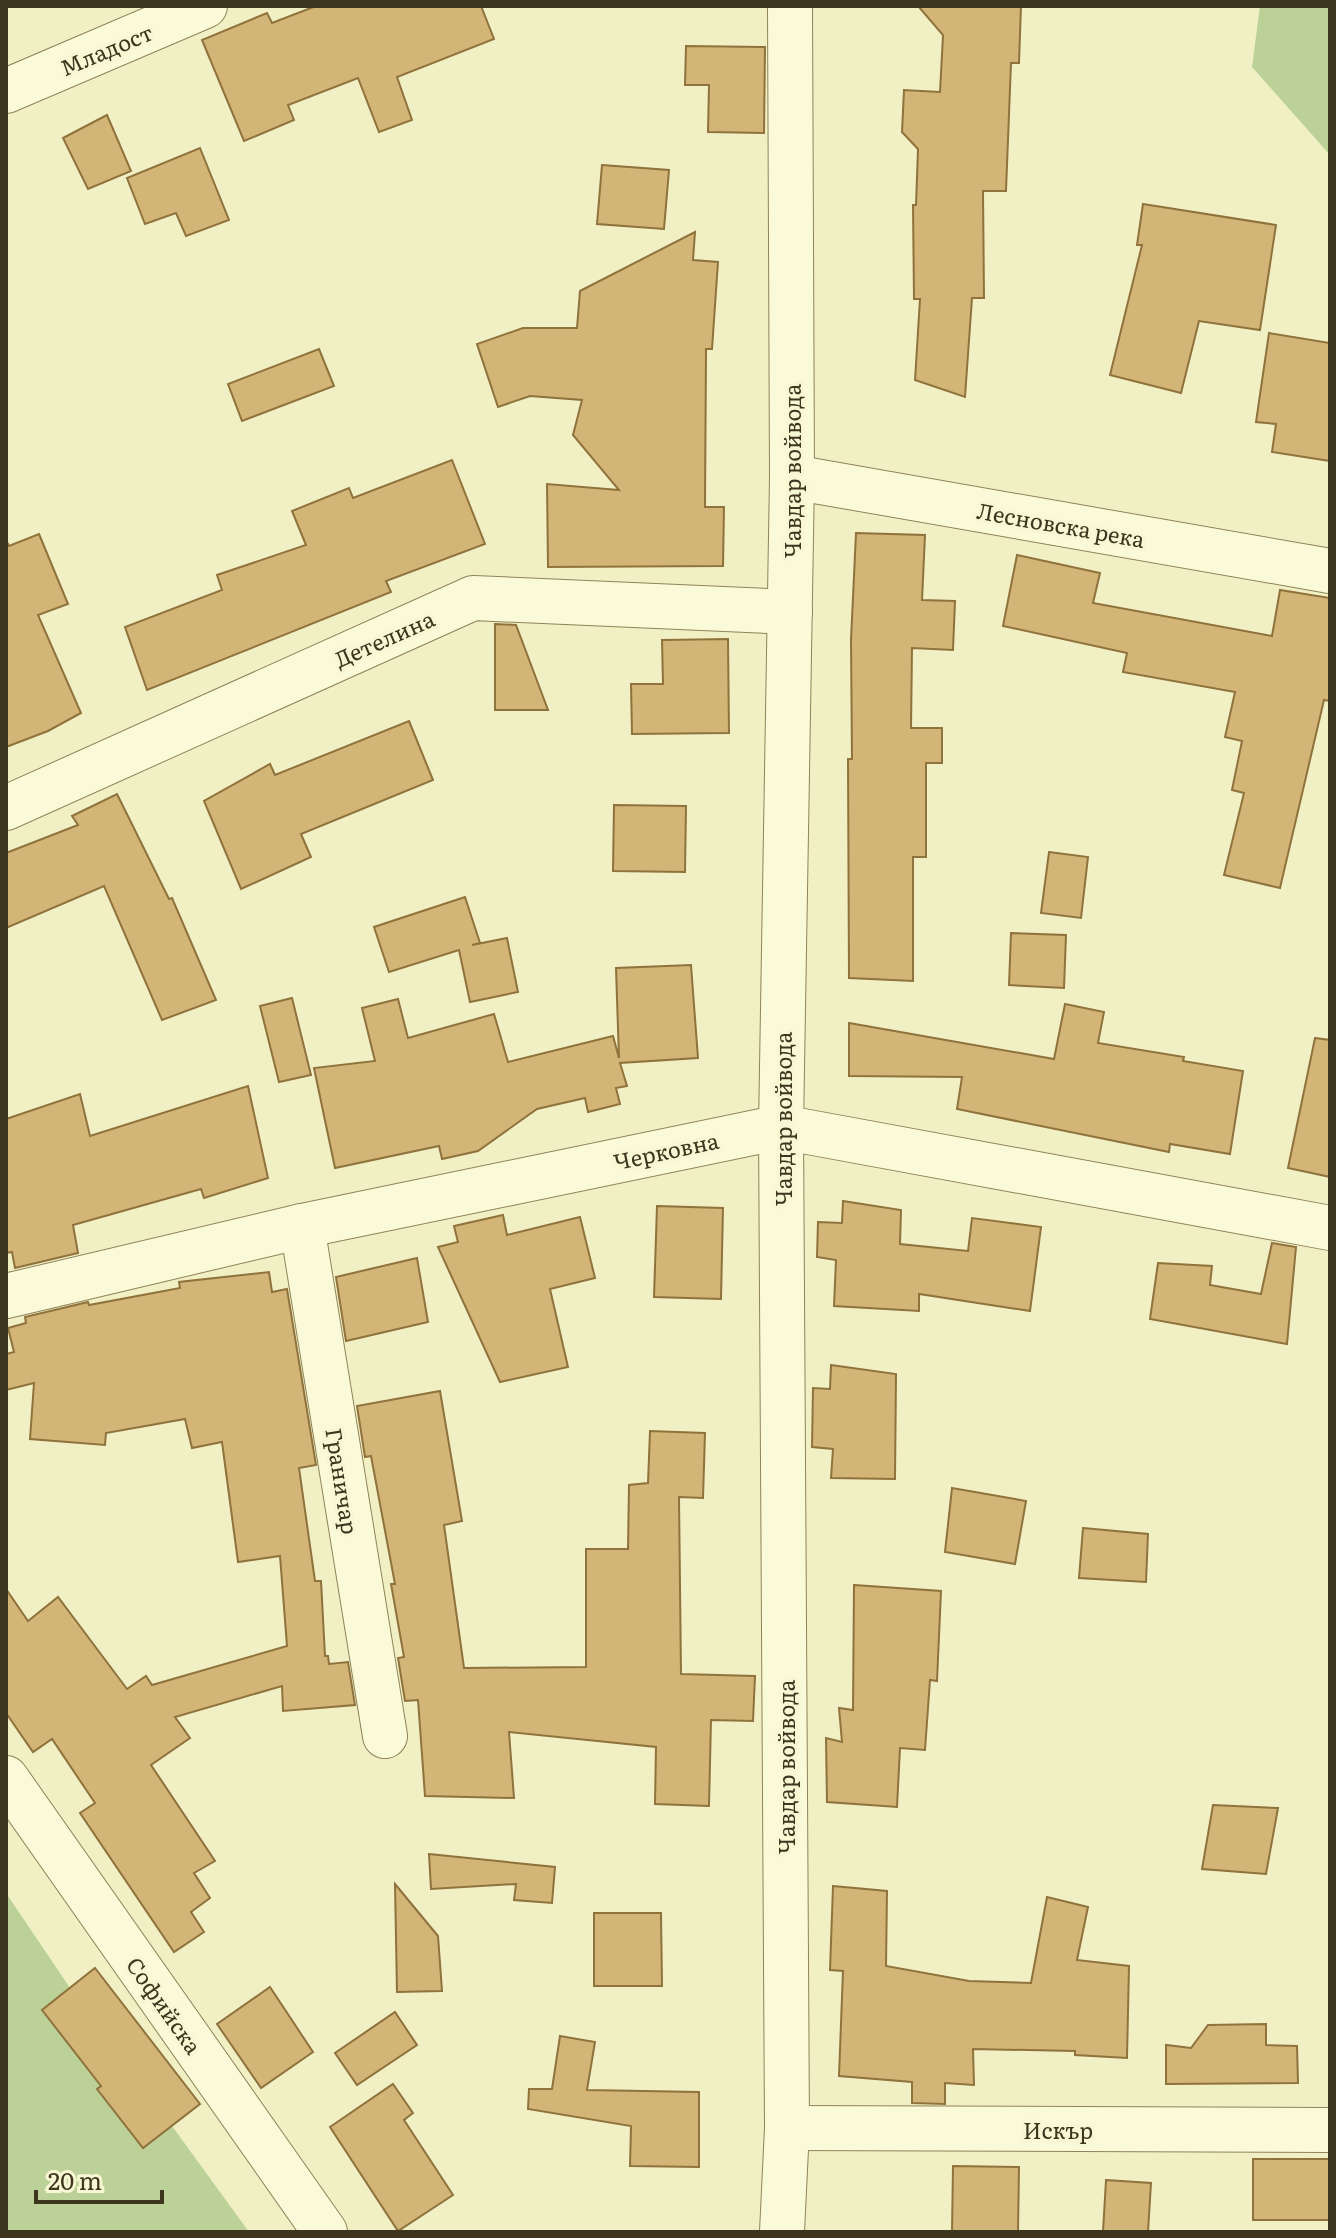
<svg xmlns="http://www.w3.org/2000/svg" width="1336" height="2238" font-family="Literata,serif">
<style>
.green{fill:#bbd197}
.building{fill:#d2b577;stroke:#8f723c;stroke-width:2}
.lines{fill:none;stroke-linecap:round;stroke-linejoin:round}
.minor-casing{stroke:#8e8359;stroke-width:46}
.minor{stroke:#fbfad8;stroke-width:44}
.labels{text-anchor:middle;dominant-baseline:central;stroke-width:7;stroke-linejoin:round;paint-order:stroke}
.street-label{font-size:22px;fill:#3d351e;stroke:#f8f7d4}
</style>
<rect width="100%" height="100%" fill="#f1f0c4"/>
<!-- green -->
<g class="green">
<polygon points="1260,6 1330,6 1330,155 1252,67"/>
<polygon points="6,1893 70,1988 42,2010 82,2061 124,2069 98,2089 142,2147 172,2126 249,2232 6,2232"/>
</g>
<!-- building -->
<g class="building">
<polygon points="316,6 481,6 494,39 397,77 412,120 379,132 358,78 288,105 294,120 244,141 202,40 267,13 272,23"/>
<polygon points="918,6 1021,6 1019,63 1011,63 1006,191 983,191 984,298 972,298 965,397 915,380 920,299 914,299 913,205 916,205 918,149 902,132 904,90 940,92 943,35"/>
<polygon points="686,46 765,47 764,133 708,132 709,85 685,85"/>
<polygon points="107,115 131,171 88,189 63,138"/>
<polygon points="200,148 229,220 186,236 176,213 145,224 127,178"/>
<polygon points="602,165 669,170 664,229 597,224"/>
<polygon points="1143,204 1276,225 1260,330 1199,321 1181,393 1110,375 1142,245 1137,245"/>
<polygon points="695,232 693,260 718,262 712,349 706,349 705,507 724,507 723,566 548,567 547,484 619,490 573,435 582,400 530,396 498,407 477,344 523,328 577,328 580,291"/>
<polygon points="1269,333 1330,343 1330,461 1272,452 1276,424 1256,422"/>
<polygon points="319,349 334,386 242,421 228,384"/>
<polygon points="452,460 485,544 386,581 391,592 147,690 125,627 222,590 217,575 306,545 292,511 349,488 353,498"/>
<polygon points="856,533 925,535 922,600 955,601 953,650 912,648 911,728 942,728 942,763 926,763 926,857 913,857 913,981 849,978 848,759 852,759 851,640"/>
<polygon points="39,534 68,604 38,615 81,713 48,731 6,747 6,540 9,546"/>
<polygon points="1017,555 1100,573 1093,603 1272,636 1280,590 1330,598 1330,701 1324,700 1280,888 1224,875 1244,793 1232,790 1242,741 1225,737 1235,692 1123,672 1127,653 1003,626"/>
<polygon points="495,624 516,625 548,710 495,710"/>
<polygon points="728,639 729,733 632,734 631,684 663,684 662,640"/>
<polygon points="409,721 433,780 301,834 311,857 241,889 204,801 270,764 275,775"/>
<polygon points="117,794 169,899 172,898 216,1000 162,1020 104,886 6,928 6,853 78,825 72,816"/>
<polygon points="614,805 686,806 685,872 613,871"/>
<polygon points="1049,852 1088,857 1081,918 1041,913"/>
<polygon points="465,897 480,943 472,945 507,938 518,992 470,1002 459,950 389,972 374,927"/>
<polygon points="1011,933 1066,935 1064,988 1009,985"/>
<polygon points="691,965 698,1058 620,1063 627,1086 616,1088 620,1104 588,1112 585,1098 537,1109 478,1151 442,1159 439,1146 335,1168 314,1068 375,1061 362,1008 398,999 408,1038 494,1014 508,1062 613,1036 619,1058 616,968"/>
<polygon points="292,998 311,1075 279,1082 260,1006"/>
<polygon points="1065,1004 1104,1012 1098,1043 1184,1057 1183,1061 1243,1071 1230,1154 1170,1144 1169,1152 957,1109 962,1077 849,1076 849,1023 1054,1059"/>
<polygon points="1315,1038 1330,1040 1330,1177 1288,1168"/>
<polygon points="248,1086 268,1178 204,1198 201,1189 73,1225 78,1253 15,1268 12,1252 6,1253 6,1119 80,1094 90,1136"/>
<polygon points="843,1201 901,1210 900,1244 968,1251 972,1218 1041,1227 1030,1311 919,1294 919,1311 834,1306 836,1260 817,1257 818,1222 842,1223"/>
<polygon points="657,1206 723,1208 721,1299 654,1297"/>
<polygon points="503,1215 507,1235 580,1217 595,1278 550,1289 568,1367 500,1382 438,1247 458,1242 454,1226"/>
<polygon points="1272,1243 1296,1247 1287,1344 1150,1319 1158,1263 1212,1266 1210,1285 1261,1294"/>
<polygon points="417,1258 428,1322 346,1341 336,1277"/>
<polygon points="269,1272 272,1292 287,1289 316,1465 299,1468 315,1581 321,1581 325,1656 328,1656 329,1664 348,1662 355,1705 283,1711 282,1686 175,1717 190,1738 151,1765 215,1861 194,1873 210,1898 191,1912 204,1932 174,1952 80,1813 95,1803 52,1739 33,1752 6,1713 6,1589 28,1621 58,1597 127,1689 146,1676 152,1685 287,1646 280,1556 238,1562 222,1442 192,1448 185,1419 106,1433 105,1445 30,1439 34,1383 6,1390 6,1354 14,1352 8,1328 26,1323 25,1317 88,1302 89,1305 180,1288 179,1282"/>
<polygon points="831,1365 896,1374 895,1479 831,1478 833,1449 812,1447 813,1388 830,1389"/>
<polygon points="440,1391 462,1521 444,1525 464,1668 586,1667 586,1549 628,1549 629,1485 648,1483 650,1431 705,1433 703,1498 679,1497 681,1674 755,1676 753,1721 711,1720 709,1806 655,1804 656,1747 509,1732 514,1798 425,1796 418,1700 405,1701 398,1658 404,1657 391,1584 395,1584 371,1456 365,1457 357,1406"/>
<polygon points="952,1488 1026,1501 1015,1564 945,1552"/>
<polygon points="1083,1528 1148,1534 1146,1582 1079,1578"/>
<polygon points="854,1585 941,1591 937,1681 930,1680 925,1750 900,1748 897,1807 827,1802 826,1738 842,1742 839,1708 853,1710"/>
<polygon points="1213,1805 1278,1808 1266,1874 1202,1869"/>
<polygon points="429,1854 555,1867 552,1903 514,1900 516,1884 431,1889"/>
<polygon points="395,1884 438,1936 442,1991 397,1992"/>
<polygon points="833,1886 887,1891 886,1966 969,1981 1031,1983 1047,1897 1088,1907 1077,1960 1129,1966 1127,2058 1075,2055 1075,2051 973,2049 974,2085 945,2083 945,2104 912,2103 912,2082 839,2076 843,1971 830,1970"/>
<polygon points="594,1913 661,1913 662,1986 594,1986"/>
<polygon points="95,1968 200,2104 143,2148 97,2089 101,2086 42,2010"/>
<polygon points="270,1987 313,2052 261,2088 217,2024"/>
<polygon points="395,2012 417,2045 357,2085 335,2053"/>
<polygon points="1266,2024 1266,2045 1297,2046 1298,2083 1166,2084 1166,2045 1191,2048 1208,2025"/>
<polygon points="560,2036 595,2042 587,2090 699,2092 699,2167 630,2166 631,2126 528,2109 529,2089 552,2089"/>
<polygon points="393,2084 413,2113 404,2120 453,2195 398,2231 330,2127"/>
<rect x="1253" y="2159" width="77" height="61"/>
<polygon points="953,2166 1019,2167 1018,2232 952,2232"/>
<polygon points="1106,2180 1151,2183 1148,2232 1103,2232"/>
</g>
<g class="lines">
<defs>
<g id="minor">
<polyline points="6,91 205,6"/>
<polyline points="792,477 1330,571"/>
<polyline points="6,808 473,598 790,612"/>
<polyline points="302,1226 385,1736"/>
<polyline points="6,1296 302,1226 781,1127 1330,1228"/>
<polyline points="6,1778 325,2232"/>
<polyline points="787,2128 1330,2130"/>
<polyline points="782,2232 787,2128 781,1127 792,477 790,6"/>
</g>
</defs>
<!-- minor casing -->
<use href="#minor" class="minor-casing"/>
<!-- minor -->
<use href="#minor" class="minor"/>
</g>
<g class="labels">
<!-- street labels -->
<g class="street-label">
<text transform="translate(106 49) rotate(-23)">Младост</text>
<text transform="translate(791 471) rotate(-90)">Чавдар войвода</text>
<text transform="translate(1061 524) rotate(10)">Лесновска река</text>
<text transform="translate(384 638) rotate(-24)">Детелина</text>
<text transform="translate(782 1119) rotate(-90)">Чавдар войвода</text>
<text transform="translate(666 1150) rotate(-12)">Черковна</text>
<text transform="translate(343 1481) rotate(81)">Граничар</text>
<text transform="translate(785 1767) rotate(-90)">Чавдар войвода</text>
<text transform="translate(165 2005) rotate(55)">Софийска</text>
<text x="1058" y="2129">Искър</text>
</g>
</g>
<!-- border -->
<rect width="1336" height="2238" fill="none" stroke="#3d351e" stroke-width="16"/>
<!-- scale -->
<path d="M36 2190v12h126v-12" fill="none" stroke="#3d351e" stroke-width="4"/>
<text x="48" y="2190" font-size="24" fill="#3d351e" stroke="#f8f7d4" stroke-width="6" paint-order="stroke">20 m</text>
</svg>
